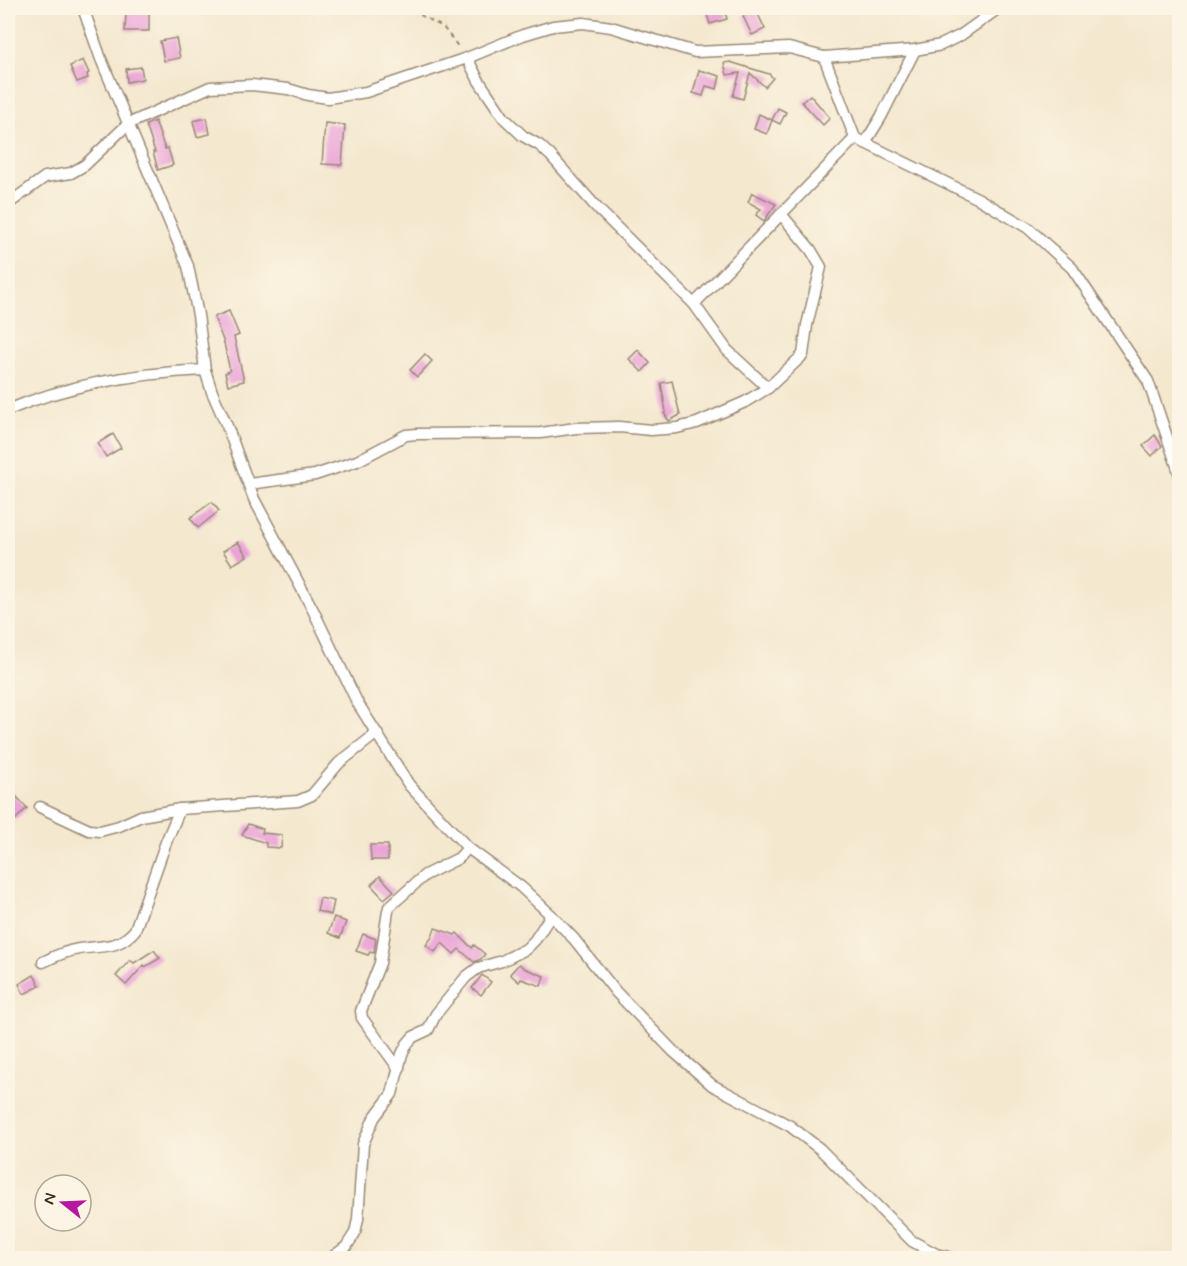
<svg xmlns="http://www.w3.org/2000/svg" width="1187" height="1266" font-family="Mynerve,sans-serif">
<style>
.building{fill:#eaa2d7}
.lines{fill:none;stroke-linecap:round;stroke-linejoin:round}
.street-casing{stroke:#988976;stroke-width:13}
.path{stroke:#988976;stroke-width:2;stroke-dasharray:4.5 4.5;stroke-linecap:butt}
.street{stroke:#fff;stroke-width:10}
</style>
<rect width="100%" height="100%" fill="#fcf5e5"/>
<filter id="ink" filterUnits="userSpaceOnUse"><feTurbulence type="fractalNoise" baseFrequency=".0167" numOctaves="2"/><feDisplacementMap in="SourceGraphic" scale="12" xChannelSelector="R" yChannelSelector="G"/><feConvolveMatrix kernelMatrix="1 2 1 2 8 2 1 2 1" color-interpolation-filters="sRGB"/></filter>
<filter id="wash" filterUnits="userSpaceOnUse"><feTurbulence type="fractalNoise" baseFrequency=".008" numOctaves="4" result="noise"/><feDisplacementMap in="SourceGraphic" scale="24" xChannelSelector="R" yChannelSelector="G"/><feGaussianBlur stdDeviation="1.35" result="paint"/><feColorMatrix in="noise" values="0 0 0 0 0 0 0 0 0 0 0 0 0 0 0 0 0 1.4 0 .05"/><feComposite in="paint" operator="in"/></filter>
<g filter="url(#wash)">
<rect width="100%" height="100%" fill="#f4e8cf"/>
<g id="blocks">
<!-- building -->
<g class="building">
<polygon points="129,8 149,8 149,31 125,31 126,12 129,12"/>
<polygon points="724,8 727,19 710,24 706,12"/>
<polygon points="756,10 765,29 752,35 743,16"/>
<polygon points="176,38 180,58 164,61 160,41"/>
<polygon points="83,60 89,73 87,74 88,78 77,82 70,66"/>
<polygon points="730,62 769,74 773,78 765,87 750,73 743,99 733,96 740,73 727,75 724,63"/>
<polygon points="141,67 143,79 127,82 126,69"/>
<polygon points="699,70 720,76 717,89 706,86 703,96 693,93"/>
<polygon points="810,95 830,118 823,125 802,102"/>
<polygon points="778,108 786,112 780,124 772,120 767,134 754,129 759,114 772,120"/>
<polygon points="207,118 210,134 197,137 193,121"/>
<polygon points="155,121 165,149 168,148 173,165 158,170 153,152 155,152 146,125"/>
<polygon points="325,123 345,125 342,165 322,164"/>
<polygon points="752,193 776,204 764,221 756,215 761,209 748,202"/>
<polygon points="229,311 239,335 234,337 244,381 228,385 225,373 230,371 224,343 214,317"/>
<polygon points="638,350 650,363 642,372 629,359"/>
<polygon points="425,354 432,361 417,377 410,370"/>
<polygon points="672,381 680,415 669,421 664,413 666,412 661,383"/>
<polygon points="113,434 121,448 106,457 98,443"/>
<polygon points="1155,435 1162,446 1152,456 1143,446"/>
<polygon points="212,502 219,511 198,528 190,518"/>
<polygon points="238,542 247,556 232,565 223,551"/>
<polygon points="14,794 27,808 15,820 8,812 8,800"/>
<polygon points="248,824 263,829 262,833 282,835 281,848 266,847 266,843 242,835"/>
<polygon points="370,845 388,845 388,860 371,860"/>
<polygon points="380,876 394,891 384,899 371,885"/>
<polygon points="320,898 334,901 331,915 317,911"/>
<polygon points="334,917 346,922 340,938 328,933"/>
<polygon points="435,928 455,935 457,933 472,948 474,945 485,954 481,959 474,962 459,949 454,954 442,943 435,952 426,945 432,937"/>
<polygon points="363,934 376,939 374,953 370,952 368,955 356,951"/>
<polygon points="154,950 160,958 145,967 144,965 126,985 116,976 130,960 134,963"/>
<polygon points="519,964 524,968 544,976 541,986 521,979 519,982 510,974"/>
<polygon points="34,975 40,986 24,994 19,984"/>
<polygon points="482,975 491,982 481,995 472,988"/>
</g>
</g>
</g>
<g filter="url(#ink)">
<use href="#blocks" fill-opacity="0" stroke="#988976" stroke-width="1.5"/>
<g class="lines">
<defs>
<g id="street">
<polyline points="83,8 101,59 188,266 198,315 205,370 212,392 227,426 254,499 313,610 357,702 409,785 468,848 521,887 551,915 574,939 616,992 673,1051 712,1085 790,1126 820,1149 912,1241 936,1254 952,1258"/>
<polyline points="824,57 855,138 979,199 1028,228 1072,268 1148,381 1180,475"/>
<polyline points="467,58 479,81 504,118 523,136 539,145 550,155 598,209 694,304"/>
<polyline points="865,143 881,117 915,50"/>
<polyline points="8,204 45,177 71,173 85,165 128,124 210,87 252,85 288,89 308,95 328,98 366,92 467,58 523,35 553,26 583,23 611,27 695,52 789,48 824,57 915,50 941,45 961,35 999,8"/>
<polyline points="768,388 803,355 807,325 821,267 811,250 781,214"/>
<path d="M8 410C69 384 139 373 205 370"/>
<polyline points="249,484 315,475 357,461 406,435 417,434 541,433 576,428 619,427 651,430 677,428 697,423 745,402 768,388 727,350 694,304 855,138"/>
<polyline points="40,807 89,830 100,831 119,826 141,816 180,809 298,801 312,795 339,763 377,733"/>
<path d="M43 962C55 956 66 951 79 949 102 945 118 950 135 930L166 842 180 809"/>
<polyline points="399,1069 362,1018 361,1011 380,963 388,911 389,907 425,875 459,858 468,848"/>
<polyline points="331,1258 346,1247 355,1233 358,1219 363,1144 374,1118 392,1094 402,1054 407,1044 413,1037 428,1030 436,1014 466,977 478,968 502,961 526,949 535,940 551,915"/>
</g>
</defs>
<!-- street casing -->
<use href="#street" class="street-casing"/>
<!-- path -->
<polyline class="path" points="414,8 422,16 443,27 460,49"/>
<!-- street -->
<use href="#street" class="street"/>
</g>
</g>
<!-- margin -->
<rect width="1187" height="1266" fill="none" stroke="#fcf5e5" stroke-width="30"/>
<!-- north arrow -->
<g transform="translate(63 1203) rotate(288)"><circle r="28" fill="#fcf5e5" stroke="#afa495" stroke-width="1.5"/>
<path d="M0-4.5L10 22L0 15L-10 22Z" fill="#b5179e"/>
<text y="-9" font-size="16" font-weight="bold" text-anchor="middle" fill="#3b2a1e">N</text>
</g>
</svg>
